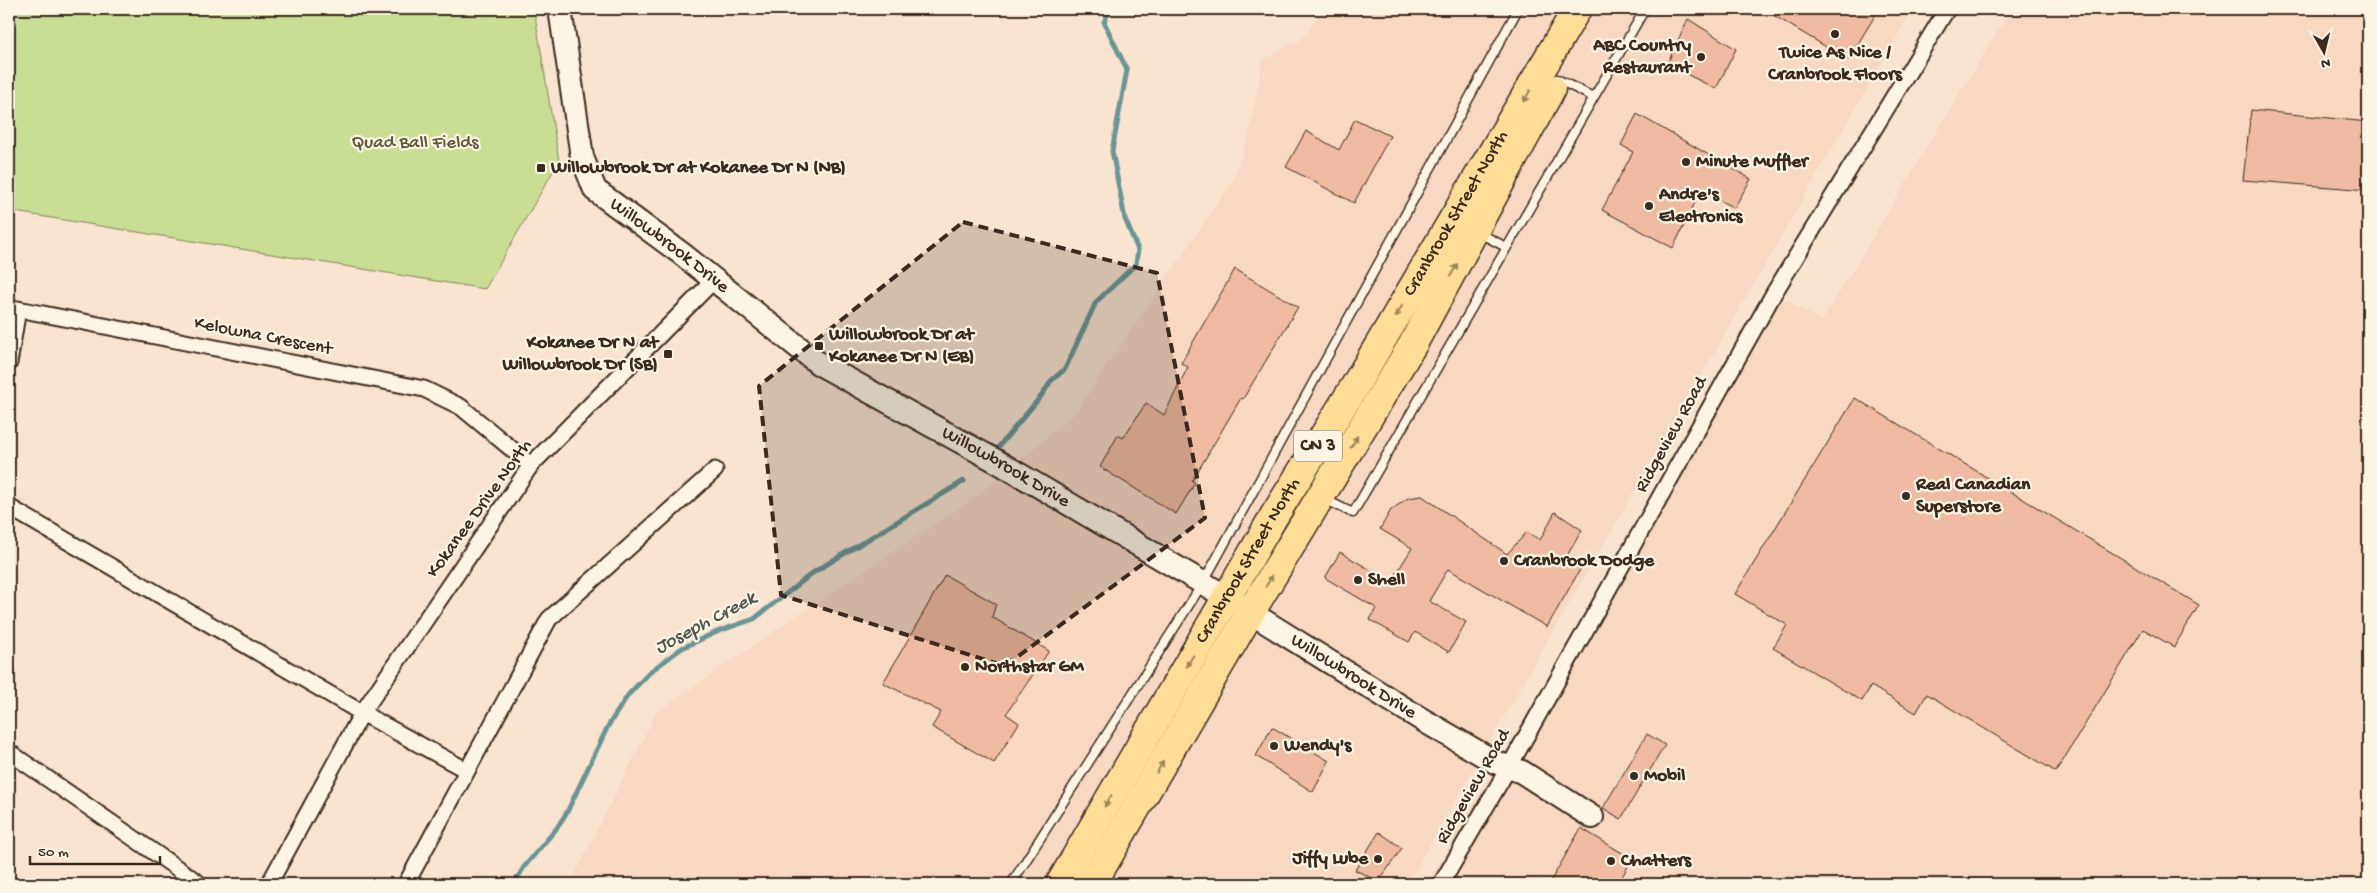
<svg xmlns="http://www.w3.org/2000/svg" width="2377" height="893" font-family="'Gochi Hand',sans-serif">
<style>
.built{fill:#f6d8c3}
.green{fill:#c9dd93;stroke:#828458}
.lines{fill:none;stroke-linecap:round;stroke-linejoin:round}
.stream{stroke:#6b9594;stroke-width:5}
.building{fill:#f0bba2;stroke:#3b2a1e}
.lane-casing{stroke:#3b2a1e;stroke-width:11}
.street-casing{stroke:#3b2a1e;stroke-width:19}
.secondary-casing{stroke:#3b2a1e;stroke-width:26}
.highway-casing{stroke:#3b2a1e;stroke-width:31}
.lane{stroke:#fcf5e5;stroke-width:8}
.street{stroke:#fcf5e5;stroke-width:15}
.secondary{stroke:#fcf5e5;stroke-width:22}
.highway{stroke:#ffdd96;stroke-width:28}
.oneway{fill:#9d845a}
.marked{fill:#3b2a1e;fill-opacity:0.2;stroke:#3b2a1e;stroke-width:4;stroke-dasharray:10 6;stroke-linejoin:round}
.poi-dot{fill:#3b2a1e;stroke:#fcf5e5;stroke-width:2}
.labels{text-anchor:middle;dominant-baseline:central;stroke-width:4.5;stroke-linejoin:round;paint-order:stroke}
.shield{fill:#fcf5e5;stroke:#75675a;stroke-width:1}
.shield-label{font-size:18px;font-weight:bold;fill:#3b2a1e}
.poi-label{font-size:19px;font-weight:bold;fill:#3b2a1e;stroke:#fcf5e5;text-anchor:start}
.park-label{font-size:19px;fill:#5e573b;stroke:#fcf5e5}
.street-label{font-size:19px;fill:#3b2a1e;stroke:#fcf5e5}
.water-label{font-size:20px;font-style:italic;fill:#4f574f;stroke:#fcf5e5}
</style>
<rect width="100%" height="100%" fill="#f8e4d1"/>
<filter id="ink" filterUnits="userSpaceOnUse"><feTurbulence type="fractalNoise" baseFrequency=".02" numOctaves="2"/><feDisplacementMap in="SourceGraphic" scale="10" xChannelSelector="R" yChannelSelector="G"/><feConvolveMatrix kernelMatrix="1 2 1 2 8 2 1 2 1" color-interpolation-filters="sRGB"/></filter>
<g filter="url(#ink)">
<!-- built -->
<g class="built">
<polygon points="1324,9 1913,9 1407,884 570,884 656,713 798,615 973,499 1075,413 1232,182 1248,139 1263,60 1302,39"/>
<polygon points="2011,9 2368,9 2368,884 1427,884 1774,293 1822,321"/>
</g>
<!-- green -->
<polygon class="green" points="9,9 534,9 559,161 485,289 9,211"/>
<g class="lines">
<!-- stream -->
<g class="stream">
<polyline points="995,451 1042,395 1051,381 1065,369 1096,302 1136,264 1138,250 1125,219 1112,151 1127,70 1104,22 1110,9"/>
<polyline points="514,884 524,867 556,829 567,812 608,726 628,695 651,671 682,648 719,631 754,619 814,572 964,481"/>
</g>
</g>
<!-- building -->
<g class="building">
<polygon points="1763,9 1879,9 1848,60"/>
<polygon points="1688,19 1736,49 1716,89 1667,64"/>
<polygon points="2251,110 2368,122 2368,190 2243,180"/>
<polygon points="1637,114 1751,179 1734,208 1701,190 1673,248 1602,210 1633,152 1621,145"/>
<polygon points="1355,119 1390,136 1354,203 1286,167 1306,131 1339,150"/>
<polygon points="1235,269 1298,307 1243,399 1241,398 1192,481 1195,483 1176,514 1100,467 1118,435 1123,438 1146,403 1164,415 1188,367 1181,363"/>
<polygon points="1855,398 2199,605 2174,647 2143,629 2056,772 1927,694 1916,713 1871,686 1862,701 1773,648 1787,625 1735,594"/>
<polygon points="1422,496 1507,554 1527,532 1540,540 1555,512 1582,530 1568,554 1581,568 1547,627 1448,569 1429,601 1466,622 1449,652 1415,632 1409,642 1370,620 1376,608 1325,578 1340,552 1391,582 1412,548 1380,529 1391,510 1408,498"/>
<polygon points="945,575 996,604 992,617 1049,651 1006,714 1019,723 994,763 932,727 941,712 883,683"/>
<polygon points="1272,727 1329,761 1313,792 1256,756"/>
<polygon points="1647,734 1665,745 1621,819 1603,808"/>
<polygon points="1581,828 1632,859 1618,884 1549,884"/>
<polygon points="1379,832 1402,848 1379,881 1355,870"/>
</g>
<g class="lines">
<defs>
<g id="lane">
<polyline points="1557,79 1593,97"/>
<polyline points="1479,233 1506,247"/>
<polyline points="1324,499 1353,513 1645,9"/>
<polyline points="1011,884 1203,583 1518,9"/>
</g>
<g id="street">
<polyline points="9,363 18,309 424,389 461,407 531,465"/>
<polyline points="9,507 362,713 466,770"/>
<polyline points="9,752 200,884"/>
<polyline points="269,884 362,713 531,465 713,281"/>
<polyline points="406,884 549,619 715,470"/>
<polyline points="1441,884 1509,767 1774,293 1947,9"/>
</g>
<g id="secondary">
<path id="s1" d="M560 9 582 157 595 190 682 254 818 363 998 462 1203 583 1421 719 1495 762 1522 772 1592 817"/>
</g>
<g id="highway">
<path id="s2" d="M1060 884 1274 516 1353 389 1577 9"/>
<polyline points="1092,884 1250,613 1413,344 1551,89"/>
</g>
</defs>
<!-- lane casing -->
<use href="#lane" class="lane-casing"/>
<!-- street casing -->
<use href="#street" class="street-casing"/>
<!-- secondary casing -->
<use href="#secondary" class="secondary-casing"/>
<!-- highway casing -->
<use href="#highway" class="highway-casing"/>
<!-- lane -->
<use href="#lane" class="lane"/>
<!-- street -->
<use href="#street" class="street"/>
<!-- secondary -->
<use href="#secondary" class="secondary"/>
<!-- highway -->
<use href="#highway" class="highway"/>
</g>
<!-- one-way arrows -->
<defs><path id="oneway-solid" d="M-6-.8H1V-3.2L6.5 0L1 3.2V.8H-6Z" transform="scale(1.25)"/></defs>
<g class="oneway">
<use href="#oneway-solid" transform="translate(1527 96) rotate(120)"/>
<use href="#oneway-solid" transform="translate(1454 270) rotate(-61)"/>
<use href="#oneway-solid" transform="translate(1399 311) rotate(121)"/>
<use href="#oneway-solid" transform="translate(1354 442) rotate(-59)"/>
<use href="#oneway-solid" transform="translate(1269 581) rotate(-59)"/>
<use href="#oneway-solid" transform="translate(1190 661) rotate(120)"/>
<use href="#oneway-solid" transform="translate(1160 767) rotate(-60)"/>
<use href="#oneway-solid" transform="translate(1108 801) rotate(120)"/>
</g>
</g>
<!-- marked area -->
<path class="marked" d="M963 222 1157 273 1205 518 1005 666 781 595 759 386Z"/>
<!-- markers -->
<g class="poi-dot">
<circle cx="1835" cy="34" r="5"/>
<circle cx="1701" cy="57" r="5"/>
<circle cx="1686" cy="162" r="5"/>
<rect x="536" y="163" width="10" height="10" rx="2.5"/>
<circle cx="1649" cy="206" r="5"/>
<rect x="814" y="341" width="10" height="10" rx="2.5"/>
<rect x="663" y="349" width="10" height="10" rx="2.5"/>
<circle cx="1906" cy="496" r="5"/>
<circle cx="1504" cy="561" r="5"/>
<circle cx="1358" cy="580" r="5"/>
<circle cx="965" cy="667" r="5"/>
<circle cx="1274" cy="746" r="5"/>
<circle cx="1634" cy="776" r="5"/>
<circle cx="1378" cy="859" r="5"/>
<circle cx="1611" cy="861" r="5"/>
</g>
<g class="labels">
<!-- shield labels -->
<rect class="shield" x="1294" y="430.5" width="48" height="31" rx="4"/>
<g class="shield-label">
<text x="1318" y="446">CN 3</text>
</g>
<!-- poi labels -->
<g class="poi-label">
<text x="1691" y="46" text-anchor="end">ABC Country<tspan x="1691" dy="22">Restaurant</tspan></text>
<text x="1835" y="53" text-anchor="middle">Twice As Nice /<tspan x="1835" dy="22">Cranbrook Floors</tspan></text>
<text x="1696" y="162">Minute Muffler</text>
<text x="551" y="168">Willowbrook Dr at Kokanee Dr N (NB)</text>
<text x="1659" y="195">Andre's<tspan x="1659" dy="22">Electronics</tspan></text>
<text x="829" y="335">Willowbrook Dr at<tspan x="829" dy="22">Kokanee Dr N (EB)</tspan></text>
<text x="658" y="343" text-anchor="end">Kokanee Dr N at<tspan x="658" dy="22">Willowbrook Dr (SB)</tspan></text>
<text x="1916" y="485">Real Canadian<tspan x="1916" dy="22">Superstore</tspan></text>
<text x="1514" y="561">Cranbrook Dodge</text>
<text x="1368" y="580">Shell</text>
<text x="975" y="667">Northstar GM</text>
<text x="1284" y="746">Wendy's</text>
<text x="1644" y="776">Mobil</text>
<text x="1368" y="859" text-anchor="end">Jiffy Lube</text>
<text x="1621" y="861">Chatters</text>
</g>
<!-- park labels -->
<g class="park-label">
<text x="415" y="143">Quad Ball Fields</text>
</g>
<!-- street labels -->
<g class="street-label">
<text stroke="none"><textPath href="#s2" startOffset="779">Cranbrook Street North</textPath></text>
<text stroke="none"><textPath href="#s1" startOffset="278">Willowbrook Drive</textPath></text>
<text transform="translate(263 337) rotate(11)">Kelowna Crescent</text>
<text transform="translate(1672 435) rotate(-61)">Ridgeview Road</text>
<text stroke="none"><textPath href="#s1" startOffset="682">Willowbrook Drive</textPath></text>
<text transform="translate(480 509) rotate(-54)">Kokanee Drive North</text>
<text stroke="none"><textPath href="#s2" startOffset="374">Cranbrook Street North</textPath></text>
<text stroke="none"><textPath href="#s1" startOffset="1088">Willowbrook Drive</textPath></text>
<text transform="translate(1474 787) rotate(-60)">Ridgeview Road</text>
</g>
<!-- water labels -->
<g class="water-label">
<text transform="translate(706 624) rotate(-28)">Joseph Creek</text>
</g>
</g>
<!-- margin -->
<rect width="2377" height="893" fill="none" stroke="#fcf5e5" stroke-width="30"/>
<rect x="15" y="15" width="2347" height="863" fill="none" stroke="#3b2a1e" stroke-width="2" filter="url(#ink)"/>
<!-- north arrow -->
<g transform="translate(2324 52) rotate(172)" stroke="#fcf5e5" stroke-width="4" paint-order="stroke">
<path d="M0-4L9 19L0 12L-9 19Z" fill="#3b2a1e"/>
<text y="-8" font-size="14" font-weight="bold" text-anchor="middle" fill="#3b2a1e">N</text>
</g>
<!-- scale -->
<path d="M30 856v8h130v-8" fill="none" stroke="#3b2a1e" stroke-width="2.5"/>
<text x="38" y="856" font-size="15" fill="#3b2a1e" stroke="#fcf5e5" stroke-width="4" paint-order="stroke">50 m</text>
</svg>
